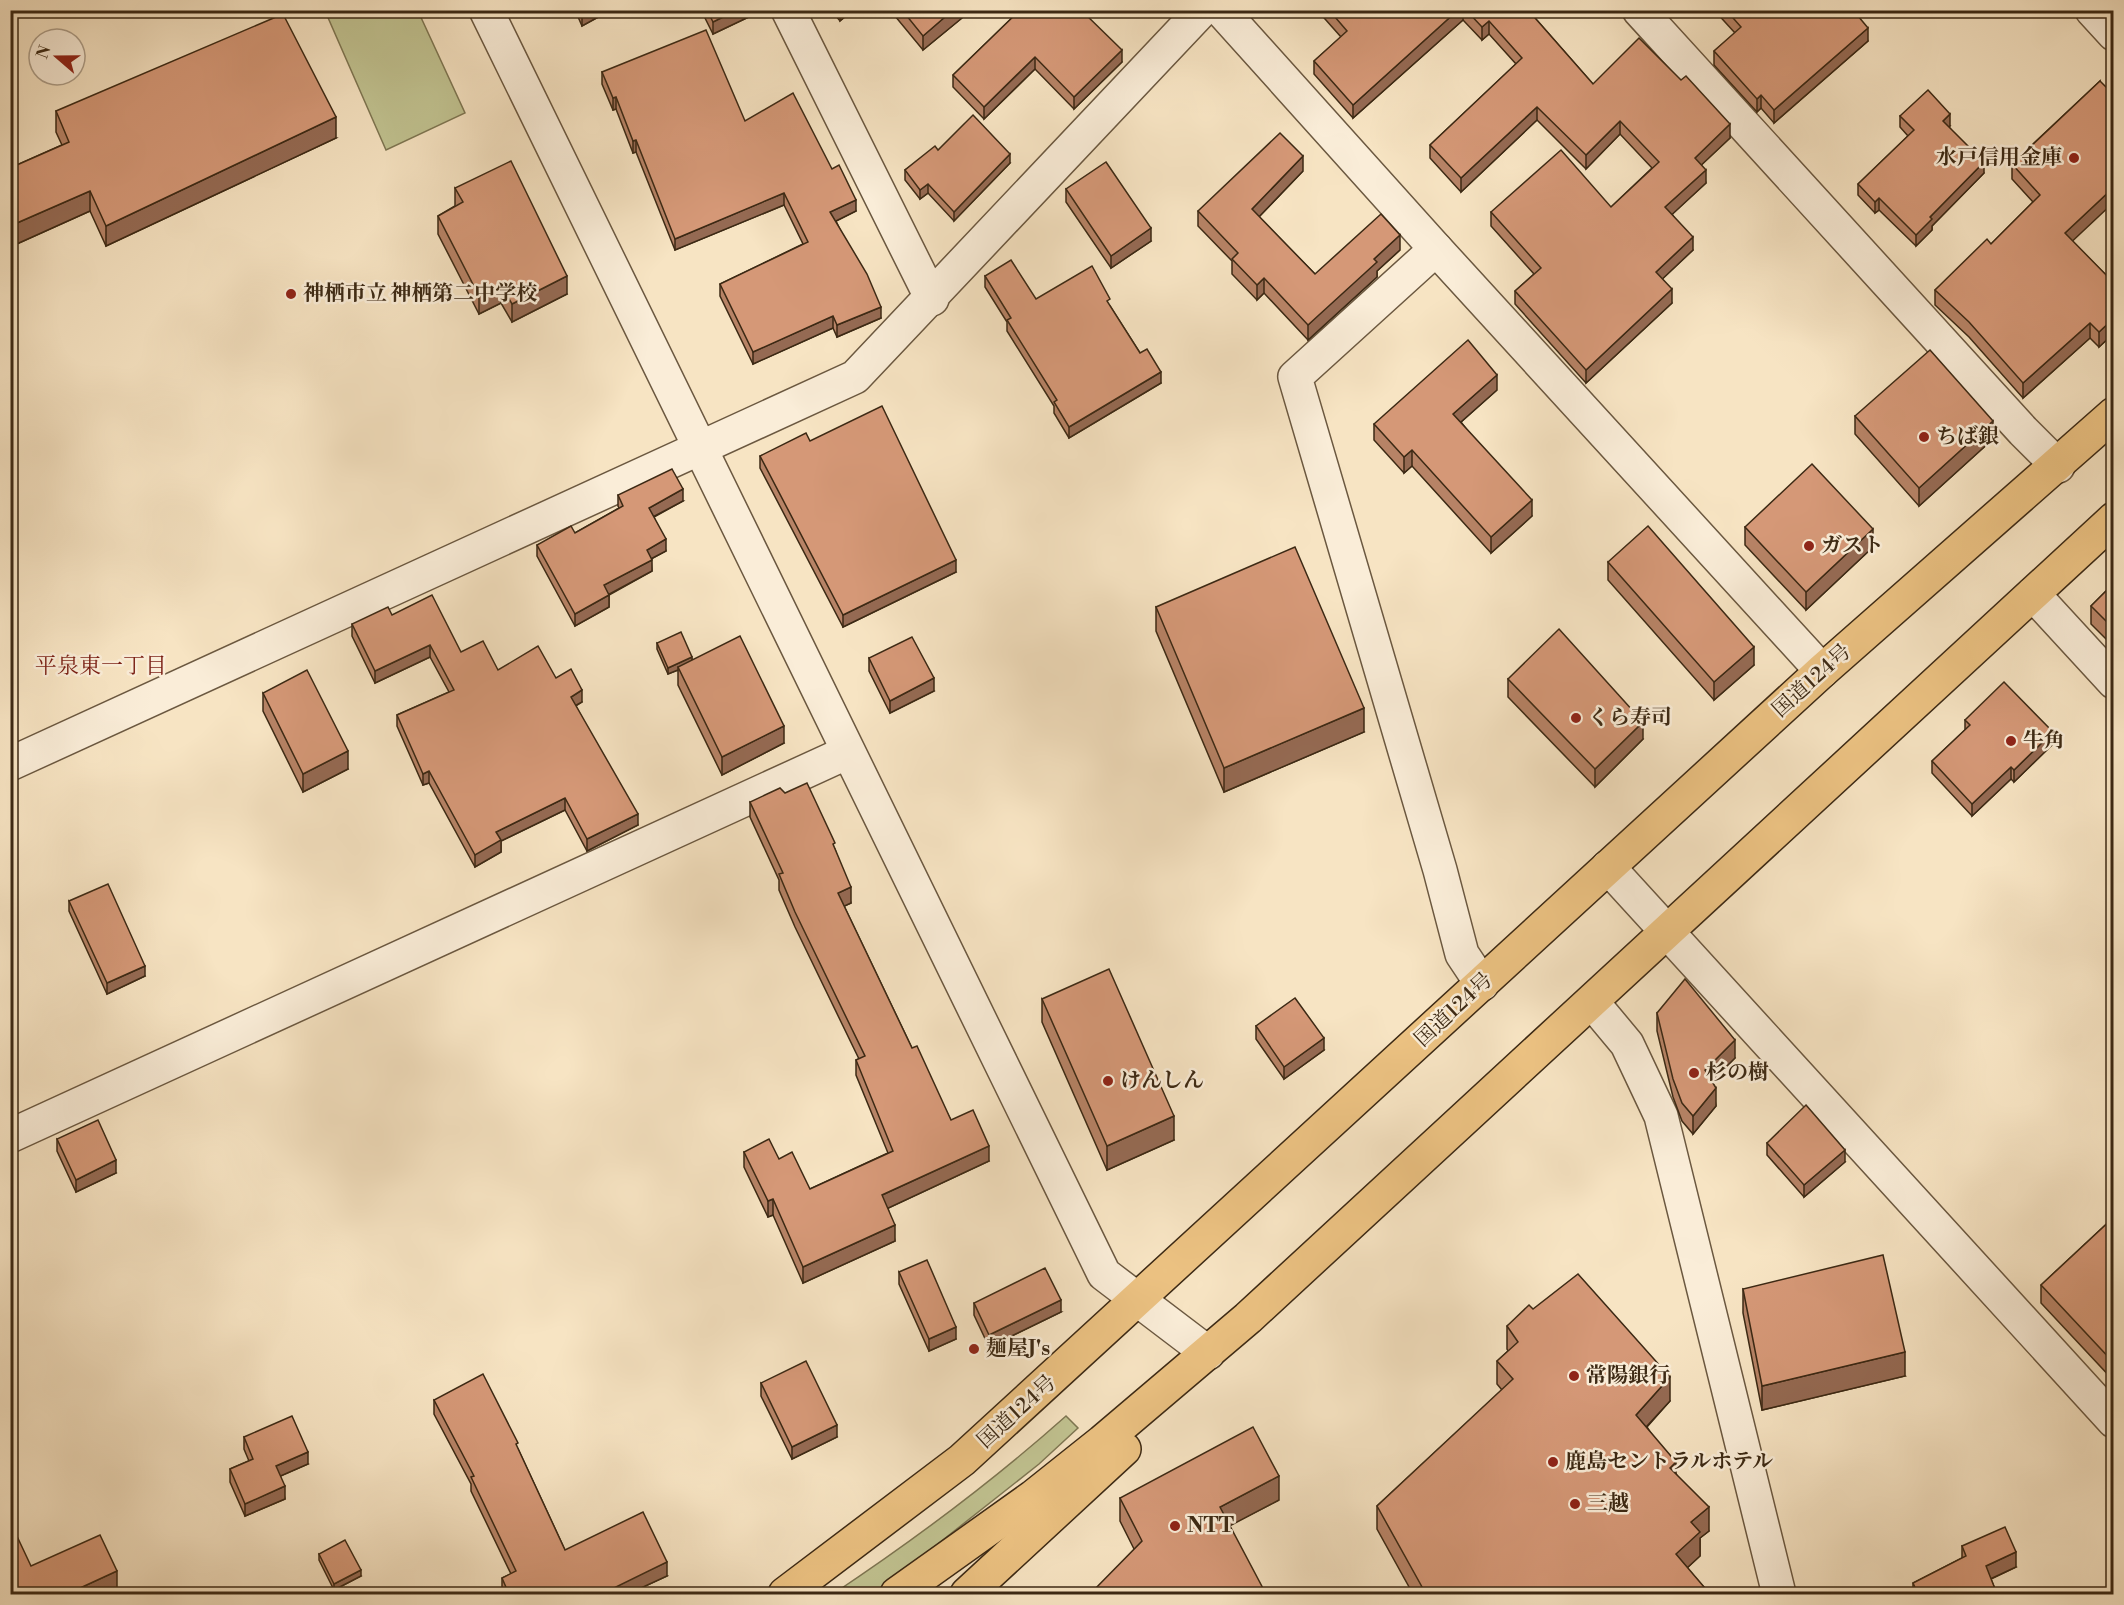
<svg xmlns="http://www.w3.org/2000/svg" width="2124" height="1605" font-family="'Libre Bodoni','Noto Serif JP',serif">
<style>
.green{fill:#c1c391;stroke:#7e7652;stroke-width:1.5}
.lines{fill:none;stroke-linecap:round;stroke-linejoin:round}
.minor-casing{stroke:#6b5840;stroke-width:36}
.highway-casing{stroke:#3c2914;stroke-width:36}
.minor{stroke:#faedd8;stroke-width:33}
.highway{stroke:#ecc282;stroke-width:33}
.wall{fill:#b78366;stroke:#3c2914;stroke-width:1.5}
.shaded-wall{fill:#956a53;stroke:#3c2914;stroke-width:1.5}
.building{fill:#d59877;stroke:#3c2914;stroke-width:1.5}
.poi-dot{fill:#8f2418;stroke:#faedd8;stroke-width:2}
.labels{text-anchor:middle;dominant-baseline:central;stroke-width:5;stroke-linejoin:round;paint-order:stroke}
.poi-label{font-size:21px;font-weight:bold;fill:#3c2914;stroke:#faedd8;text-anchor:start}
.street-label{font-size:21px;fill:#3c2914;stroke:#faedd8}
.neighbourhood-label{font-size:22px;fill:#7a1f14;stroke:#faedd8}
</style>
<rect width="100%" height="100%" fill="#f7e4c3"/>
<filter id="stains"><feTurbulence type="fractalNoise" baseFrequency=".00333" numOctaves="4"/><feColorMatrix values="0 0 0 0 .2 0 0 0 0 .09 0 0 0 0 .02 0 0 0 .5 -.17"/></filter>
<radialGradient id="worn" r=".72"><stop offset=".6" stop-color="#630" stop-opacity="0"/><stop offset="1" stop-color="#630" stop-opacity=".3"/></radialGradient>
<!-- green -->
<g class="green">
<polygon points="330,11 418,11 465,113 386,150 326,13"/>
<path d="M1066 1416 1078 1428 1039 1464 896 1577 871 1594H833C914 1540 992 1482 1066 1416Z"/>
</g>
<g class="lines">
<defs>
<g id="minor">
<polyline points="486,10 1104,1274 1208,1353"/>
<polyline points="788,10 932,299"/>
<polyline points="1221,10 1436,249 1822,671"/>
<polyline points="1639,10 2023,431 2058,466"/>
<polyline points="2092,10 2114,34"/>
<polyline points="1436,249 1295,377 1440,870 1462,954 1482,984"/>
<polyline points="2033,594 2114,682"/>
<polyline points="10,764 855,377 1202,10"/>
<polyline points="1608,867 2114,1421"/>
<polyline points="1592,1002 1627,1044 1661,1116 1779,1594"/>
<polyline points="10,1136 848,752"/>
</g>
<g id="highway">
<polyline points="785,1594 962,1460 1822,671 2114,414"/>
<polyline points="897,1594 1033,1497 1102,1442 1248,1318 2114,519"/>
<polyline points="967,1594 1124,1449"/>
</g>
</defs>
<!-- minor casing -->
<use href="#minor" class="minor-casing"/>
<!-- highway casing -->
<use href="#highway" class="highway-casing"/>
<!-- minor -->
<use href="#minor" class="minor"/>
<!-- highway -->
<use href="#highway" class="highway"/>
</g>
<!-- wall -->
<g class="wall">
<polygon points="575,10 611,10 582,26"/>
<polygon points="701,10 755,10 755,14 713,34"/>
<polygon points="831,10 853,10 840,21"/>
<polygon points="890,10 962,10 962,18 923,50"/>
<polygon points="1020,10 1090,10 1086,15 1122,62 1074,109 1035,69 984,119 953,87 953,75"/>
<polygon points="1317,10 1528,10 1593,84 1730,138 1701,165 1706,183 1672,214 1693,250 1662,279 1672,303 1586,383 1515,304 1515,291 1534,274 1491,226 1491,212 1611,207 1652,168 1620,134 1586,169 1537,120 1461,192 1430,158 1430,145 1516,64 1489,34 1482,40 1463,20 1353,118 1314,74 1314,61 1341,37"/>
<polygon points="1714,10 1853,10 1868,41 1774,123 1761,108 1757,112 1714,65 1714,51 1735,33"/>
<polygon points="602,72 745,121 832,169 856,211 836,221 881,318 837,337 833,328 753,364 720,296 720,284 803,244 784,205 675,250 636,152 633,153 616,109 613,110 602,84"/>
<polygon points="2100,81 2072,241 2114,283 2114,333 2099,347 2090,338 2023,398 1969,337 1935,305 1935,290 1991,244 2033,202 2012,179 2012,164"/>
<polygon points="56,111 336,138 106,246 90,211 10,247 10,168 62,145 56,132"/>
<polygon points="1900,116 1950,126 1949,127 1984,173 1932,226 1932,230 1916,246 1879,210 1875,213 1858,195 1858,184 1908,136 1900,127"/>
<polygon points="938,150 1010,163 954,221 928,193 920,199 905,180 905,170"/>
<polygon points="1303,171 1259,217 1315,274 1400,250 1377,271 1377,277 1308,340 1264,293 1257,300 1232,274 1232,261 1198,226 1198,211"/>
<polygon points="455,188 567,294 512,322 501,303 479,314 438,234 438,216 455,206"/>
<polygon points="1066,189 1151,241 1111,268 1066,202"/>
<polygon points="985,276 1036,299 1110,306 1140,353 1161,383 1069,438 1054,413 1054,406 1007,331 1007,322 985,287"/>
<polygon points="1497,390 1461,422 1532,516 1491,553 1412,466 1404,473 1374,440 1374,424"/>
<polygon points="1855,416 1993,439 1919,506 1855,434"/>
<polygon points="810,441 956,572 843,627 760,468 760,456"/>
<polygon points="618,495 683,501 654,517 666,551 651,559 652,571 609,595 609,607 575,626 537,556 537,545 575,533 619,508 618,506"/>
<polygon points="1745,527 1873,547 1806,610 1745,545"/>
<polygon points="1608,562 1754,665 1714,700 1608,580"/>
<polygon points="2114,583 2114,647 2091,624 2091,606"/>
<polygon points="1156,607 1364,732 1224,792 1156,631"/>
<polygon points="392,615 461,652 498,670 556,678 582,702 576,706 638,825 587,851 565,810 501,841 501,852 475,867 429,783 423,785 397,726 397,715 449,692 430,657 375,683 352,636 352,624"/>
<polygon points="657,643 692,659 784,743 722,775 678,685 678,670 668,674 657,649"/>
<polygon points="869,658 934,691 890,713 869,671"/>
<polygon points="1508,679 1643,739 1595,787 1508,697"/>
<polygon points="263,693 348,769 303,792 263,711"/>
<polygon points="1965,720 2053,744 2014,782 2011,779 1972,816 1932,773 1932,761 1965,730"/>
<polygon points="750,802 835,849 851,903 844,906 912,1048 951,1120 989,1161 888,1208 895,1241 803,1283 773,1215 768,1217 744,1167 744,1152 779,1159 810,1189 888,1153 856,1075 856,1060 859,1059 795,927 779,890 779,880 750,817"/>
<polygon points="69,901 145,976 107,994 69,911"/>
<polygon points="1042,999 1174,1140 1107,1170 1042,1022"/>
<polygon points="1657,1013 1735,1058 1712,1081 1716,1106 1693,1134 1682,1121 1673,1097 1657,1031"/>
<polygon points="1256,1026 1324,1050 1284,1079 1256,1039"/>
<polygon points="57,1139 116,1173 76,1192 57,1151"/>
<polygon points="1767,1143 1845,1162 1804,1197 1767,1155"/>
<polygon points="2114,1217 2114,1381 2041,1303 2041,1285"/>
<polygon points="899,1272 956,1339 929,1351 899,1284"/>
<polygon points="1743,1289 1905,1376 1762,1410 1743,1313"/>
<polygon points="974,1303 1061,1312 989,1347 974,1315"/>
<polygon points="1533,1309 1670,1401 1647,1427 1676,1474 1709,1531 1700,1538 1700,1556 1687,1568 1710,1594 1413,1594 1377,1529 1377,1506 1502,1390 1497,1384 1497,1361 1508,1351 1507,1349 1507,1326"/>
<polygon points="761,1383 837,1437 792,1459 761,1396"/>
<polygon points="434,1400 518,1449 565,1550 667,1576 628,1594 503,1594 502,1592 502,1578 511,1574 471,1491 471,1484 434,1414"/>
<polygon points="244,1437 308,1464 280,1476 285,1499 245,1516 230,1482 230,1469 249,1461 244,1449"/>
<polygon points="1120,1498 1279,1500 1230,1525 1134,1549 1120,1521"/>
<polygon points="1962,1546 2016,1567 1991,1579 1997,1594 1913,1594 1913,1583 1962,1558"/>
<polygon points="319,1554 361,1576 334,1590 319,1560"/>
</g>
<!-- shaded-wall -->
<g class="shaded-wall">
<polygon points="591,10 611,10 582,26 582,15"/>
<polygon points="737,10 755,10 755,14 713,34 713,22"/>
<polygon points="840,10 853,10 840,21"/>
<polygon points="953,10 962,10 962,18 923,50 923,36"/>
<polygon points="1080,10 1090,10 1080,21"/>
<polygon points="1458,10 1463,10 1463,20 1353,118 1353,105"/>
<polygon points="1489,21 1489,34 1482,40 1482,27"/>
<polygon points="1868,28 1868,41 1774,123 1774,110"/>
<polygon points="1122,50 1122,62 1074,109 1074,97"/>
<polygon points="1035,57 1035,69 984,119 984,107"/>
<polygon points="1761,95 1761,108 1757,112 1757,99"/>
<polygon points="616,97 616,109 613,110 613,98"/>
<polygon points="1537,107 1537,120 1461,192 1461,178"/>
<polygon points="1950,114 1950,126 1943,132 1943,121"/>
<polygon points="336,117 336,138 106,246 106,226"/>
<polygon points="1620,121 1620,134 1586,169 1586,155"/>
<polygon points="1730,124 1730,138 1695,171 1695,158"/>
<polygon points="636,140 636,152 633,153 633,141"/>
<polygon points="1010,154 1010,163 954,221 954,212"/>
<polygon points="1303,156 1303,171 1252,224 1252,209"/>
<polygon points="1984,162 1984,173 1932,226 1932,230 1916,246 1916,235 1930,217"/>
<polygon points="1706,170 1706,183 1665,221 1665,207"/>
<polygon points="928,184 928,193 920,199 920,190"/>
<polygon points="2114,187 2114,202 2065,248 2065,233"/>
<polygon points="90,191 90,211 10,247 10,226"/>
<polygon points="784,193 784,205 675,250 675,239"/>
<polygon points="1879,198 1879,210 1875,213 1875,202"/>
<polygon points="856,200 856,211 830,224 830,212"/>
<polygon points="1151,228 1151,241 1111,268 1111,256"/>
<polygon points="1400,235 1400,250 1377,271 1377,277 1308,340 1308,325 1374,259"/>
<polygon points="1693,237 1693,250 1656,285 1656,272"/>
<polygon points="567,276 567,294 512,322 512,304"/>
<polygon points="1264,278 1264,293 1257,300 1257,285"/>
<polygon points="501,285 501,303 479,314 479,296"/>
<polygon points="1672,289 1672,303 1586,383 1586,370"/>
<polygon points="881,307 881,318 837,337 837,325"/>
<polygon points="833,316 833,328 753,364 753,352"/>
<polygon points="2114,318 2114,333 2099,347 2099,332"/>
<polygon points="2090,323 2090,338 2023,398 2023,383"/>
<polygon points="1161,372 1161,383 1069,438 1069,427"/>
<polygon points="1497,375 1497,390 1453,429 1453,414"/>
<polygon points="1993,421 1993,439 1919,506 1919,488"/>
<polygon points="1412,450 1412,466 1404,473 1404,457"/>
<polygon points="683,489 683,501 649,519 649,508"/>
<polygon points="1532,500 1532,516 1491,553 1491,537"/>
<polygon points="1873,529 1873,547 1806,610 1806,592"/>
<polygon points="666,539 666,551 647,561 647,550"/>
<polygon points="652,560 652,571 604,597 604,585"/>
<polygon points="956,560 956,572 843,627 843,615"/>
<polygon points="609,595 609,607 575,626 575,614"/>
<polygon points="430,645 430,657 375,683 375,671"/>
<polygon points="1754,647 1754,665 1714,700 1714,682"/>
<polygon points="692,657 692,663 678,667 678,670 668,674 668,668"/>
<polygon points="934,678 934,691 890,713 890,701"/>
<polygon points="582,690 582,702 571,708 571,697"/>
<polygon points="1364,708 1364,732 1224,792 1224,768"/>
<polygon points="1643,722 1643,739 1595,787 1595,769"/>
<polygon points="784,726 784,743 722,775 722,757"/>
<polygon points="2053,732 2053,744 2014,782 2014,770"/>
<polygon points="348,751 348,769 303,792 303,774"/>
<polygon points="2011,767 2011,779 1972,816 1972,804"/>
<polygon points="429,771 429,783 423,785 423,774"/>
<polygon points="565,798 565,810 501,841 501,852 475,867 475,855 496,832"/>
<polygon points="638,814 638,825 587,851 587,839"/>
<polygon points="851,887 851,903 838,909 838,893"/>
<polygon points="145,966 145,976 107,994 107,983"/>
<polygon points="1324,1038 1324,1050 1284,1079 1284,1067"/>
<polygon points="1735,1040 1735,1058 1705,1088 1705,1070"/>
<polygon points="1716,1088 1716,1106 1693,1134 1693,1116"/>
<polygon points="1174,1116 1174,1140 1107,1170 1107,1146"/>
<polygon points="989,1146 989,1161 882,1211 882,1195"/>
<polygon points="1845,1150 1845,1162 1804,1197 1804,1185"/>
<polygon points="116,1160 116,1173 76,1192 76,1180"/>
<polygon points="773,1199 773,1215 768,1217 768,1201"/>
<polygon points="895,1225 895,1241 803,1283 803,1267"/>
<polygon points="1061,1300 1061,1312 989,1347 989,1335"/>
<polygon points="956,1327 956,1339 929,1351 929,1339"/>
<polygon points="1905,1352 1905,1376 1762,1410 1762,1386"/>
<polygon points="1670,1377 1670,1401 1636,1438 1636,1415"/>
<polygon points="837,1425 837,1437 792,1459 792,1447"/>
<polygon points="308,1452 308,1464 276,1478 276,1466"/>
<polygon points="1676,1462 1676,1485 1670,1468"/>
<polygon points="1279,1476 1279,1500 1220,1531 1220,1507"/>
<polygon points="285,1486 285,1499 245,1516 245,1504"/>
<polygon points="1709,1507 1709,1531 1700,1538 1700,1556 1676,1578 1676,1554 1691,1522"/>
<polygon points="2016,1552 2016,1567 1986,1581 1986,1566"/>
<polygon points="667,1562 667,1576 628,1594 597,1594"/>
<polygon points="361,1570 361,1576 334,1590 334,1584"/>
<polygon points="117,1571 117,1589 104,1594 67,1594"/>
</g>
<!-- building -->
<g class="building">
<polygon points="580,10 591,10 582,15"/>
<polygon points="707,10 737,10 713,22"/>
<polygon points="902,10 953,10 923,36"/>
<polygon points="1020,10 1081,10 1122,50 1074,97 1035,57 984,107 953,75"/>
<polygon points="1329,10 1458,10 1353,105 1314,61 1347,31"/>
<polygon points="1466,10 1528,10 1593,84 1639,38 1681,80 1686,76 1730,124 1695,158 1706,170 1665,207 1693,237 1656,272 1672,289 1586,370 1515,291 1541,268 1491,212 1561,150 1611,207 1659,162 1620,121 1586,155 1537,107 1461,178 1430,145 1522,58 1489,21 1482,27"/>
<polygon points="1726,10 1853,10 1868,28 1774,110 1761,95 1757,99 1714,51 1741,27"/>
<polygon points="283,14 336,117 106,226 90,191 10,226 10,168 69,142 56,111"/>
<polygon points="706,30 745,121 793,93 832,169 839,165 856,200 830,212 867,274 881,307 837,325 833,316 753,352 720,284 808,242 784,193 675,239 636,140 633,141 616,97 613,98 602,72"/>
<polygon points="2100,81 2114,95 2114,187 2065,233 2114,283 2114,318 2099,332 2090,323 2023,383 1969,322 1935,290 1987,239 1991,244 2040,195 2012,164"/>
<polygon points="1928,90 1950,114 1943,121 1984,162 1930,217 1932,219 1916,235 1879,198 1875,202 1858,184 1914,130 1900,116"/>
<polygon points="973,115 1010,154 954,212 928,184 920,190 905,170 935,146 938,150"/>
<polygon points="1280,133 1303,156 1252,209 1315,274 1381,214 1400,235 1374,259 1377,262 1308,325 1264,278 1257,285 1232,259 1238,253 1198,211"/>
<polygon points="511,161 567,276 512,304 501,285 479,296 438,216 463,202 455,188"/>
<polygon points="1106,162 1151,228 1111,256 1066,189"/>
<polygon points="1011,260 1036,299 1092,266 1110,299 1107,301 1140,353 1147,349 1161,372 1069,427 1054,402 1057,400 1007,320 1011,318 985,276"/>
<polygon points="1468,340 1497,375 1453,414 1532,500 1491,537 1412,450 1404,457 1374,424"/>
<polygon points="1930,350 1993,421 1919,488 1855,416"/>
<polygon points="882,406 956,560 843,615 760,456 806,433 810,441"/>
<polygon points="1812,464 1873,529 1806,592 1745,527"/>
<polygon points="672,469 683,489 649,508 666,539 647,550 652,560 604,585 609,595 575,614 537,545 571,526 575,533 623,506 618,495"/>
<polygon points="1648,526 1754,647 1714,682 1608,562"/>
<polygon points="1295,547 1364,708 1224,768 1156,607"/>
<polygon points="2114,583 2114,629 2091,606"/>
<polygon points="432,595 461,652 483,641 498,670 538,646 556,678 571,669 582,690 571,697 638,814 587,839 565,798 496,832 501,840 475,855 429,771 423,774 397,715 454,690 430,645 375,671 352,624 388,607 392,615"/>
<polygon points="1559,629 1643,722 1595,769 1508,679"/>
<polygon points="681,632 692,657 668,668 657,643"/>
<polygon points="740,636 784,726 722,757 678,667"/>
<polygon points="912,637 934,678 890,701 869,658"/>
<polygon points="307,670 348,751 303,774 263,693"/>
<polygon points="2004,682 2053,732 2014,770 2011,767 1972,804 1932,761 1970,725 1965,720"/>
<polygon points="807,783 835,843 833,844 851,887 838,893 912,1048 917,1046 951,1120 973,1110 989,1146 882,1195 895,1225 803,1267 773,1199 768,1201 744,1152 769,1139 779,1159 792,1152 810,1189 893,1151 856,1060 865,1056 795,912 779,874 783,873 750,802 780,788 785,793"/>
<polygon points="108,884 145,966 107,983 69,901"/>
<polygon points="1109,969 1174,1116 1107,1146 1042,999"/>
<polygon points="1685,979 1735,1040 1705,1070 1716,1088 1693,1116 1682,1103 1673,1079 1657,1013"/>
<polygon points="1295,998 1324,1038 1284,1067 1256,1026"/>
<polygon points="1806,1105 1845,1150 1804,1185 1767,1143"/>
<polygon points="98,1120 116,1160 76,1180 57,1139"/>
<polygon points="2114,1217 2114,1363 2041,1285"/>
<polygon points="1883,1255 1905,1352 1762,1386 1743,1289"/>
<polygon points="927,1260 956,1327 929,1339 899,1272"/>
<polygon points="1045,1268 1061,1300 989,1335 974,1303"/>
<polygon points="1578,1274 1670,1377 1636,1415 1676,1462 1670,1468 1709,1507 1691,1522 1700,1532 1676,1554 1710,1594 1426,1594 1377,1506 1513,1379 1497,1361 1518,1342 1507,1326 1529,1305 1533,1309"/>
<polygon points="806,1361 837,1425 792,1447 761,1383"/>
<polygon points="483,1374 518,1443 516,1444 565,1550 643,1512 667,1562 614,1588 597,1594 509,1594 502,1578 516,1571 471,1477 474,1476 434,1400"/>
<polygon points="292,1416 308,1452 276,1466 285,1486 245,1504 230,1469 253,1459 244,1437"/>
<polygon points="1253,1427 1279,1476 1220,1507 1266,1594 1090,1594 1142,1541 1120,1498"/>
<polygon points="2005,1527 2016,1552 1986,1566 1997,1594 1918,1594 1913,1583 1966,1556 1962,1546"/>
<polygon points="15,1532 31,1566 100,1535 117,1571 67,1594 10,1594 10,1534"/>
<polygon points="345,1540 361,1570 334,1584 319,1554"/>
</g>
<!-- markers -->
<g class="poi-dot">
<circle cx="2074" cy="158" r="6"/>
<circle cx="291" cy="294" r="6"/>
<circle cx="1924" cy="437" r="6"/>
<circle cx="1809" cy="546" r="6"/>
<circle cx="1576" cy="718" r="6"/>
<circle cx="2011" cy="741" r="6"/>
<circle cx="1694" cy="1073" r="6"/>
<circle cx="1108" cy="1081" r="6"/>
<circle cx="974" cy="1349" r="6"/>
<circle cx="1574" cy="1376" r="6"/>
<circle cx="1553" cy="1462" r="6"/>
<circle cx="1575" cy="1504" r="6"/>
<circle cx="1175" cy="1526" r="6"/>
</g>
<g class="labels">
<!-- poi labels -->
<g class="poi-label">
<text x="2062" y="158" text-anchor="end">水戸信用金庫</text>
<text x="303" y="294">神栖市立 神栖第二中学校</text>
<text x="1936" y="437">ちば銀</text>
<text x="1821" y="546">ガスト</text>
<text x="1588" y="718">くら寿司</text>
<text x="2023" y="741">牛角</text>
<text x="1706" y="1073">杉の樹</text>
<text x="1120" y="1081">けんしん</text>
<text x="986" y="1349">麺屋J's</text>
<text x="1586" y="1376">常陽銀行</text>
<text x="1565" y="1462">鹿島セントラルホテル</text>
<text x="1587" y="1504">三越</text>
<text x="1187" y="1526">NTT</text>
</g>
<!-- street labels -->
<g class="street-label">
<text transform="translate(1812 681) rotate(-42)">国道124号</text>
<text transform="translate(1454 1010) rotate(-43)">国道124号</text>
<text transform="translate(1017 1412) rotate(-42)">国道124号</text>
</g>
<!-- neighbourhood labels -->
<g class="neighbourhood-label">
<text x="101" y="666">平泉東一丁目</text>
</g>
</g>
<!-- margin -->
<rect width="2124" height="1605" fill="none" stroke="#f7e4c3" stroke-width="36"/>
<rect x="12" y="12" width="2100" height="1581" fill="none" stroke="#3c2914" stroke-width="3"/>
<rect x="18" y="18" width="2088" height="1569" fill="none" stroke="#3c2914" stroke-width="1.5"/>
<!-- north arrow -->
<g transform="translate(57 57) rotate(290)"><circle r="28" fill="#faedd8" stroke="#ae9f8a" stroke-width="1.5"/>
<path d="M0-4.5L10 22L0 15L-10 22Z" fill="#8f2418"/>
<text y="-9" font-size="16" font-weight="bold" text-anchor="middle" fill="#3c2914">N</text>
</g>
<rect width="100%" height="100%" filter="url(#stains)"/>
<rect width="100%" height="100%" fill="url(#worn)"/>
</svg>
